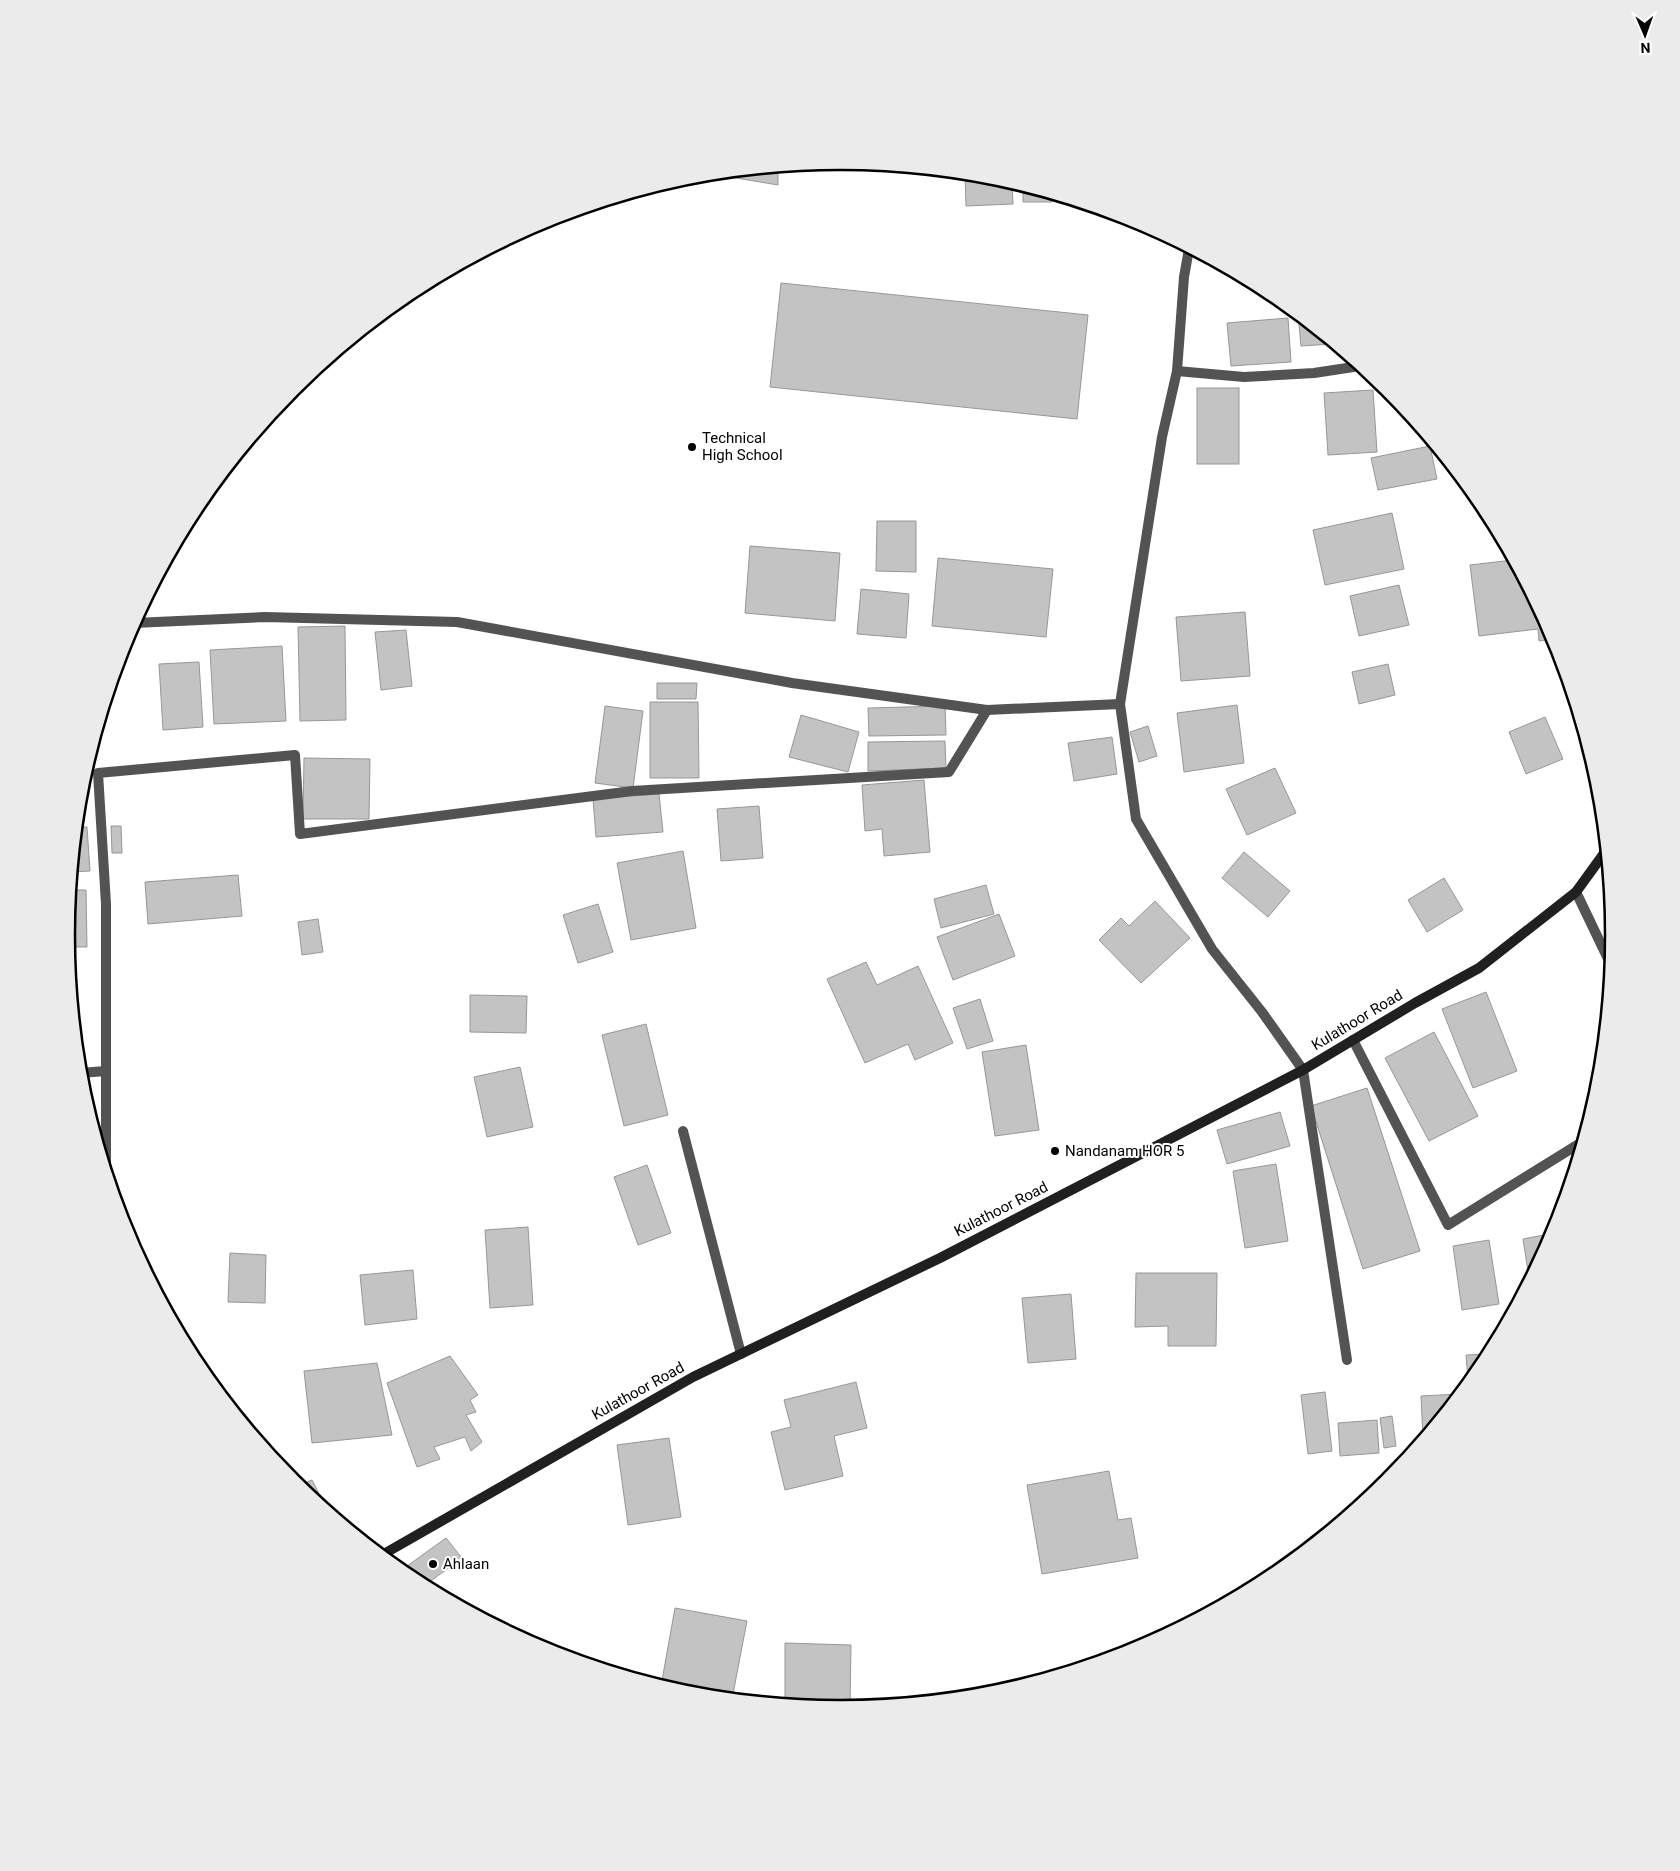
<svg xmlns="http://www.w3.org/2000/svg" width="1680" height="1871" font-family="Roboto,sans-serif">
<style>
.building{fill:#c3c3c3;stroke:#979797}
.lines{fill:none;stroke-linecap:round;stroke-linejoin:round}
.service{stroke:#535353;stroke-width:10}
.minor{stroke:#535353;stroke-width:10}
.secondary{stroke:#202020;stroke-width:10}
.poi-dot{fill:#000;stroke:#fff;stroke-width:2}
.labels{text-anchor:middle;dominant-baseline:central;stroke-width:4;stroke-linejoin:round;paint-order:stroke}
.poi-label{font-size:15px;fill:#000;stroke:#fff;text-anchor:start}
.street-label{font-size:15px;fill:#000;stroke:#fff}
.rim{fill:none;stroke:#000;stroke-width:2.5}
</style>
<rect width="100%" height="100%" fill="#fff"/>
<!-- building -->
<g class="building">
<polygon points="778,168 778,185 712,174"/>
<polygon points="965,174 991,177 1012,183 1013,204 966,206"/>
<polygon points="1023,186 1052,195 1052,202 1023,202"/>
<polygon points="781,283 1088,315 1077,419 770,387"/>
<polygon points="1298,315 1333,344 1301,346"/>
<polygon points="1288,318 1291,362 1231,366 1227,323"/>
<rect x="1197" y="388" width="42" height="76"/>
<polygon points="1373,390 1377,452 1328,455 1324,393"/>
<polygon points="1430,446 1437,479 1378,490 1371,458"/>
<polygon points="1392,513 1404,569 1325,585 1313,530"/>
<polygon points="877,521 916,521 916,572 876,571"/>
<polygon points="750,546 840,553 835,621 745,613"/>
<polygon points="938,558 1053,569 1046,637 932,626"/>
<polygon points="1513,560 1555,639 1539,641 1538,629 1479,636 1470,565"/>
<polygon points="1399,585 1409,625 1359,636 1350,596"/>
<polygon points="861,589 909,594 906,638 857,634"/>
<polygon points="1245,612 1250,676 1181,681 1176,617"/>
<polygon points="345,626 346,720 300,721 298,627"/>
<polygon points="406,630 412,686 381,690 375,632"/>
<polygon points="282,646 286,721 214,724 210,650"/>
<polygon points="199,662 203,727 163,730 159,664"/>
<polygon points="1388,664 1395,695 1359,704 1352,672"/>
<polygon points="657,683 697,683 696,699 657,699"/>
<polygon points="650,702 698,702 699,778 650,778"/>
<polygon points="1237,705 1244,763 1184,772 1177,713"/>
<polygon points="605,706 643,711 633,788 595,783"/>
<polygon points="945,706 946,735 869,736 868,708"/>
<polygon points="801,715 859,732 848,772 789,757"/>
<polygon points="1545,717 1563,759 1526,774 1509,732"/>
<polygon points="1148,726 1157,756 1139,762 1130,732"/>
<polygon points="1112,737 1117,774 1074,781 1068,743"/>
<polygon points="945,741 946,768 868,771 868,742"/>
<polygon points="304,758 370,759 369,819 303,819"/>
<polygon points="1275,768 1296,813 1247,835 1226,789"/>
<polygon points="924,780 930,852 884,856 882,829 865,831 862,785"/>
<polygon points="659,794 663,832 596,837 593,799"/>
<polygon points="759,806 763,858 721,861 717,809"/>
<polygon points="111,826 121,826 122,853 112,853"/>
<polygon points="77,827 87,827 90,871 72,872"/>
<polygon points="683,851 696,928 631,940 617,863"/>
<polygon points="1244,852 1290,891 1268,917 1222,878"/>
<polygon points="238,875 242,916 148,924 145,882"/>
<polygon points="1444,878 1463,910 1427,932 1408,900"/>
<polygon points="986,885 994,914 941,928 934,899"/>
<polygon points="71,890 86,890 87,947 67,947 66,936"/>
<polygon points="1155,901 1190,938 1141,983 1099,940 1121,918 1129,926"/>
<polygon points="598,904 613,952 578,963 563,915"/>
<polygon points="999,914 1015,956 953,980 937,937"/>
<polygon points="318,919 323,952 302,955 298,922"/>
<polygon points="866,962 877,985 918,966 953,1043 915,1060 908,1044 865,1063 827,979"/>
<polygon points="1486,992 1517,1071 1473,1088 1442,1009"/>
<polygon points="470,995 527,996 526,1033 470,1032"/>
<polygon points="980,999 993,1041 967,1049 953,1008"/>
<polygon points="646,1024 668,1115 624,1126 602,1035"/>
<polygon points="1434,1032 1478,1116 1429,1141 1385,1058"/>
<polygon points="1026,1045 1039,1130 995,1136 982,1052"/>
<polygon points="520,1067 533,1127 487,1137 474,1077"/>
<polygon points="1367,1088 1420,1251 1363,1269 1311,1106"/>
<polygon points="1280,1112 1290,1146 1227,1164 1217,1130"/>
<polygon points="1276,1164 1288,1241 1245,1248 1233,1171"/>
<polygon points="647,1165 671,1233 638,1245 614,1177"/>
<polygon points="528,1227 533,1305 490,1308 485,1230"/>
<polygon points="1554,1233 1530,1277 1529,1278 1523,1239"/>
<polygon points="1489,1240 1499,1304 1462,1310 1453,1246"/>
<polygon points="230,1253 266,1255 265,1303 228,1302"/>
<polygon points="413,1270 417,1319 365,1325 360,1275"/>
<polygon points="1136,1273 1217,1273 1216,1346 1168,1346 1168,1326 1135,1327"/>
<polygon points="1071,1294 1076,1359 1028,1363 1022,1298"/>
<polygon points="1490,1354 1483,1366 1472,1380 1468,1380 1466,1355"/>
<polygon points="450,1356 478,1395 470,1400 476,1412 466,1415 482,1442 471,1451 465,1437 434,1447 440,1459 417,1467 387,1383"/>
<polygon points="377,1363 392,1435 312,1443 304,1371"/>
<polygon points="856,1382 867,1428 834,1436 843,1476 785,1490 771,1432 791,1427 784,1400"/>
<polygon points="1325,1392 1332,1451 1308,1454 1301,1395"/>
<polygon points="1460,1394 1423,1439 1421,1396"/>
<polygon points="1392,1416 1396,1446 1384,1448 1380,1418"/>
<polygon points="1377,1420 1379,1453 1340,1456 1338,1423"/>
<polygon points="669,1438 681,1517 628,1525 617,1445"/>
<polygon points="1109,1471 1118,1520 1131,1518 1138,1558 1042,1574 1027,1485"/>
<polygon points="312,1480 328,1511 297,1486"/>
<polygon points="446,1538 462,1558 424,1586 410,1579 403,1569"/>
<polygon points="675,1608 747,1621 732,1699 689,1694 661,1686"/>
<polygon points="785,1643 851,1645 850,1707 785,1704"/>
</g>
<g class="lines">
<!-- service -->
<polyline class="service" points="134,623 265,617 457,622 792,683 987,710 1120,704"/>
<!-- minor -->
<g class="minor">
<polyline points="1189,249 1184,277 1177,371 1162,437 1120,704 1136,819 1212,949 1262,1012 1303,1070 1347,1360"/>
<polyline points="1177,371 1244,377 1314,373 1360,366"/>
<polyline points="1576,892 1611,965"/>
<polyline points="1353,1040 1448,1225 1582,1142"/>
<polyline points="80,1073 106,1071"/>
<polyline points="683,1131 741,1354"/>
<polyline points="106,1168 106,904 98,773 295,755 300,834 632,791 949,772 987,710"/>
</g>
<!-- secondary -->
<polyline class="secondary" points="382,1555 693,1377 940,1258 1303,1070 1415,1003 1479,968 1576,892 1605,852"/>
</g>
<!-- markers -->
<g class="poi-dot">
<circle cx="692" cy="447" r="5"/>
<circle cx="1055" cy="1151" r="5"/>
<circle cx="433" cy="1564" r="5"/>
</g>
<g class="labels">
<!-- poi labels -->
<g class="poi-label">
<text x="702" y="438">Technical<tspan x="702" dy="17">High School</tspan></text>
<text x="1065" y="1151">Nandanam HOR 5</text>
<text x="443" y="1564">Ahlaan</text>
</g>
<!-- street labels -->
<g class="street-label">
<text transform="translate(1357 1020) rotate(-31)">Kulathoor Road</text>
<text transform="translate(1001 1209) rotate(-27)">Kulathoor Road</text>
<text transform="translate(638 1391) rotate(-29)">Kulathoor Road</text>
</g>
</g>
<!-- crop -->
<path d="M0 0H1680V1871H0ZM75 935a765 765 0 1 1 1530 0a765 765 0 1 1-1530 0Z" fill="#ebebeb" fill-rule="evenodd"/>
<path class="rim" d="M75 935a765 765 0 1 1 1530 0a765 765 0 1 1-1530 0Z"/>
<!-- north arrow -->
<g transform="translate(1645 35) rotate(178)" stroke="#ffffff" stroke-width="4" paint-order="stroke">
<path d="M0-4L9 19L0 12L-9 19Z" fill="#000000"/>
<text y="-8" font-size="14" font-weight="bold" text-anchor="middle" fill="#000000">N</text>
</g>
</svg>
